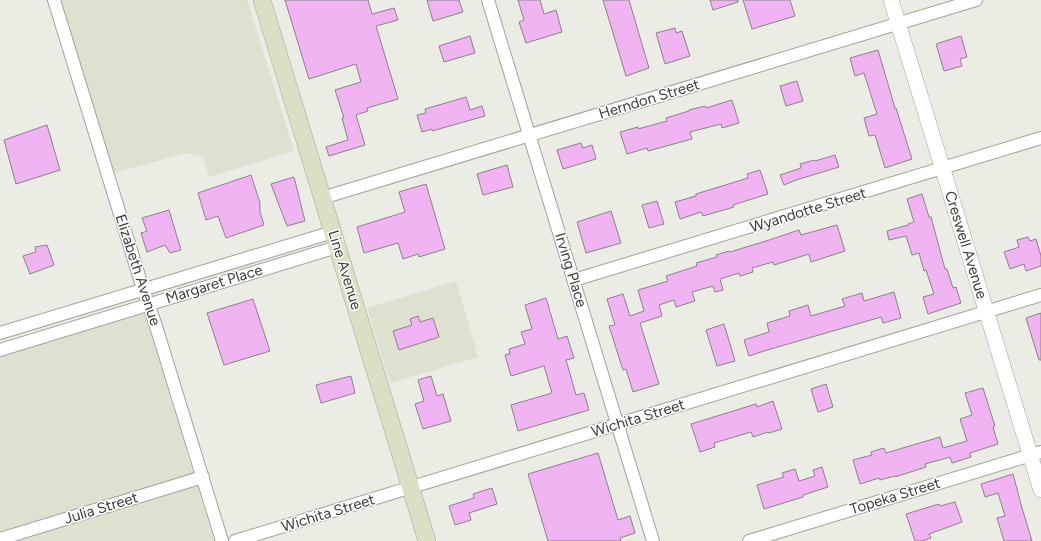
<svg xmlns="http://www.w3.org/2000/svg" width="1041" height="541" font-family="Figtree,sans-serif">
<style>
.built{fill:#dee0d0}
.building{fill:#f1b4f2;stroke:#898389}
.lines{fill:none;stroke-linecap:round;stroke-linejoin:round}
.minor-casing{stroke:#a1a39a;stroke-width:14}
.tertiary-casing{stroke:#a1a39a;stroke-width:16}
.secondary-casing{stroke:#a1a39a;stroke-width:18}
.minor{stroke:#fff;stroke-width:12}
.tertiary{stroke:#fff;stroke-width:15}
.secondary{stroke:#dddfc4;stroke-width:17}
.labels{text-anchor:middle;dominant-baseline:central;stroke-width:3;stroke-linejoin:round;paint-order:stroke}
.street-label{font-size:15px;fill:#3c3d39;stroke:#fff}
</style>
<rect width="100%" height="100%" fill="#ebece3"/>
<!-- built -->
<g class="built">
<polygon points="61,0 247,0 294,151 209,177 203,157 186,153 113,173"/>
<polygon points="456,281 478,357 390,383 367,308"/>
<polygon points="138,313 144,314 146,318 214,541 0,541 0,355"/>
</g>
<!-- building -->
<g class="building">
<polygon points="285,0 368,0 372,14 394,8 398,20 376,26 398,99 367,108 368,111 356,115 365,145 329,156 326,147 348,140 342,118 344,118 335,90 361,82 356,64 309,79"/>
<polygon points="427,0 459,0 463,12 433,21"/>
<polygon points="518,0 540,0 544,14 556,10 562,32 526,43 519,22 524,20"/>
<polygon points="603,0 629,0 649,68 626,76"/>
<polygon points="710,0 738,0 738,2 713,10"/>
<polygon points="743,0 790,0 795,16 752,29"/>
<polygon points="675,28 676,33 682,31 690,56 665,64 656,33"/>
<polygon points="470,36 475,53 444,62 439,46"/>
<polygon points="961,36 967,57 960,59 962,66 944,71 936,44"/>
<polygon points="878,50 895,108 896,108 912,159 885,168 875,135 869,136 864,118 877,114 864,73 855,76 850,58"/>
<polygon points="797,81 803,101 786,106 780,86"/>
<polygon points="466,97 470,110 482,106 485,116 432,131 432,129 422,132 417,115 426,113 425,109"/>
<polygon points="732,100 739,123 722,128 721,124 690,132 692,139 648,151 647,148 627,154 620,132 638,127 638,129 667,121 666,118 689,111 689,110 705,106 706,108"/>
<polygon points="47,125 60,170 16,184 4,140"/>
<polygon points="581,143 583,148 592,145 596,159 563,169 557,150"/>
<polygon points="835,155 839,167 796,180 784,185 780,175 801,168 800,164 814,160 815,161"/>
<polygon points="507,165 513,187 483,195 477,174"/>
<polygon points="760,170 768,194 733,205 734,207 703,216 701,212 680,219 675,202 696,196 696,194 748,178 747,174"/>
<polygon points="251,175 260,203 260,212 264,225 226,238 218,216 206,220 198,193"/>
<polygon points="294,177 305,221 287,226 271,184"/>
<polygon points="426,184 445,249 419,257 418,254 403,259 398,243 364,253 357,227 405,212 399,192"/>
<polygon points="922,194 929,217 931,217 945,269 947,269 953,288 956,287 961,303 928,314 923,297 934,294 926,270 924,271 919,253 912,255 906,236 889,240 887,231 908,225 908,224 914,222 907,199"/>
<polygon points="657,201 664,224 649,228 642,205"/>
<polygon points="169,210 181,250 170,253 165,245 147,252 141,233 147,231 142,218"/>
<polygon points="611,211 621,243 586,253 577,222"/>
<polygon points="837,225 845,251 811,262 809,254 774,265 773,262 752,268 753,272 740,276 739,273 720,279 723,290 715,292 713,286 692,292 695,301 676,307 674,300 659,305 662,316 640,323 659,384 633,392 626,369 623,370 609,326 615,325 607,299 623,294 630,316 644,311 638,290 668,281 666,276 697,266 696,263 717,257 716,255 729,251 730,252 766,241 799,230 801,235"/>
<polygon points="1028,237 1030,241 1036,239 1041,256 1041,266 1026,271 1024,264 1010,269 1004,252 1019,247 1017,240"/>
<polygon points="47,245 54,265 30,274 23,256 36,252 35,247"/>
<polygon points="894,292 901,318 883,323 881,317 764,351 749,356 744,340 769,332 767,323 790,316 789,311 808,305 811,316 845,306 842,299 862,293 864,301"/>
<polygon points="546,298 558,339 567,336 574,358 566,360 576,395 584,393 589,410 518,431 511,405 552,393 544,366 511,376 505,355 510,354 509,349 525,344 521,332 532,329 525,305"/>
<polygon points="253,299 270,351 224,365 207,313"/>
<polygon points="1041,313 1041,360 1039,360 1026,318"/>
<polygon points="418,316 420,322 433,318 439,337 399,350 393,331 412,325 410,319"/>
<polygon points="724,324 735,361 717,366 706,330"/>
<polygon points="351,376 355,393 321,403 316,385"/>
<polygon points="431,376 437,396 443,394 451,421 423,429 415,404 424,401 418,380"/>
<polygon points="826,384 833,407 818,412 811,389"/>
<polygon points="983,388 995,426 993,427 998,444 970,453 971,457 952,463 950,457 925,464 926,467 895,477 895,476 880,480 879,478 860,484 853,460 872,455 871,452 884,448 886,453 940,437 943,448 967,441 960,419 972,415 965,393"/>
<polygon points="773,401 782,429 769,433 768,432 753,437 751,432 714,443 715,447 700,452 691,424 756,404 757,407"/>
<polygon points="598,453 618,520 630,516 635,533 620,538 621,541 548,541 528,474"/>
<polygon points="822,467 828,487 803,495 803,497 764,509 757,485 784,477 782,473 795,469 799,481 815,476 813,470"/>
<polygon points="1013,474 1022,508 1032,541 1004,541 997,518 1005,516 998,493 985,497 981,484"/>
<polygon points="492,488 497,504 469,513 471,520 455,525 449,506 474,498 473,494"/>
<polygon points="955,502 962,522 929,534 931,538 922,541 915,541 906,514 939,504 940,506"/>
</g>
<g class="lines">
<defs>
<g id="minor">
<polyline points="54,0 143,289 155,323 222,541"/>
<polyline points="488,0 653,541"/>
<polyline points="322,198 976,0"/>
<polyline points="574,280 1041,138"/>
<polyline points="0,333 333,232"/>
<polyline points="0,350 337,247"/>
<polyline points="0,539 203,477"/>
<polyline points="235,541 1041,295"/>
<polyline points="749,541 1041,452"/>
</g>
<polyline id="tertiary" points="891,0 1041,490"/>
<polyline id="secondary" points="262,0 427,541"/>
</defs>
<!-- minor casing -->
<use href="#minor" class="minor-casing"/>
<!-- tertiary casing -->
<use href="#tertiary" class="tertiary-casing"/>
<!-- secondary casing -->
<use href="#secondary" class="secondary-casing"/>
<!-- minor -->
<use href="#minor" class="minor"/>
<!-- tertiary -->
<use href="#tertiary" class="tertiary"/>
<!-- secondary -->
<use href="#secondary" class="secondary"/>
</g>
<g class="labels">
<!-- street labels -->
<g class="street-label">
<text transform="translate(649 99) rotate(-17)">Herndon Street</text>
<text transform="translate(808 210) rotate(-17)">Wyandotte Street</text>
<text transform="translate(966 245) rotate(73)">Creswell Avenue</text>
<text transform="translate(138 270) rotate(72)">Elizabeth Avenue</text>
<text transform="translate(345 270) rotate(73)">Line Avenue</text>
<text transform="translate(571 270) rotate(73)">Irving Place</text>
<text transform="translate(214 284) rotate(-17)">Margaret Place</text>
<text transform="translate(638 418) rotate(-17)">Wichita Street</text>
<text transform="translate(895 496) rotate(-17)">Topeka Street</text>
<text transform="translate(101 508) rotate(-17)">Julia Street</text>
<text transform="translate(328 513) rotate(-17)">Wichita Street</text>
</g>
</g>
</svg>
